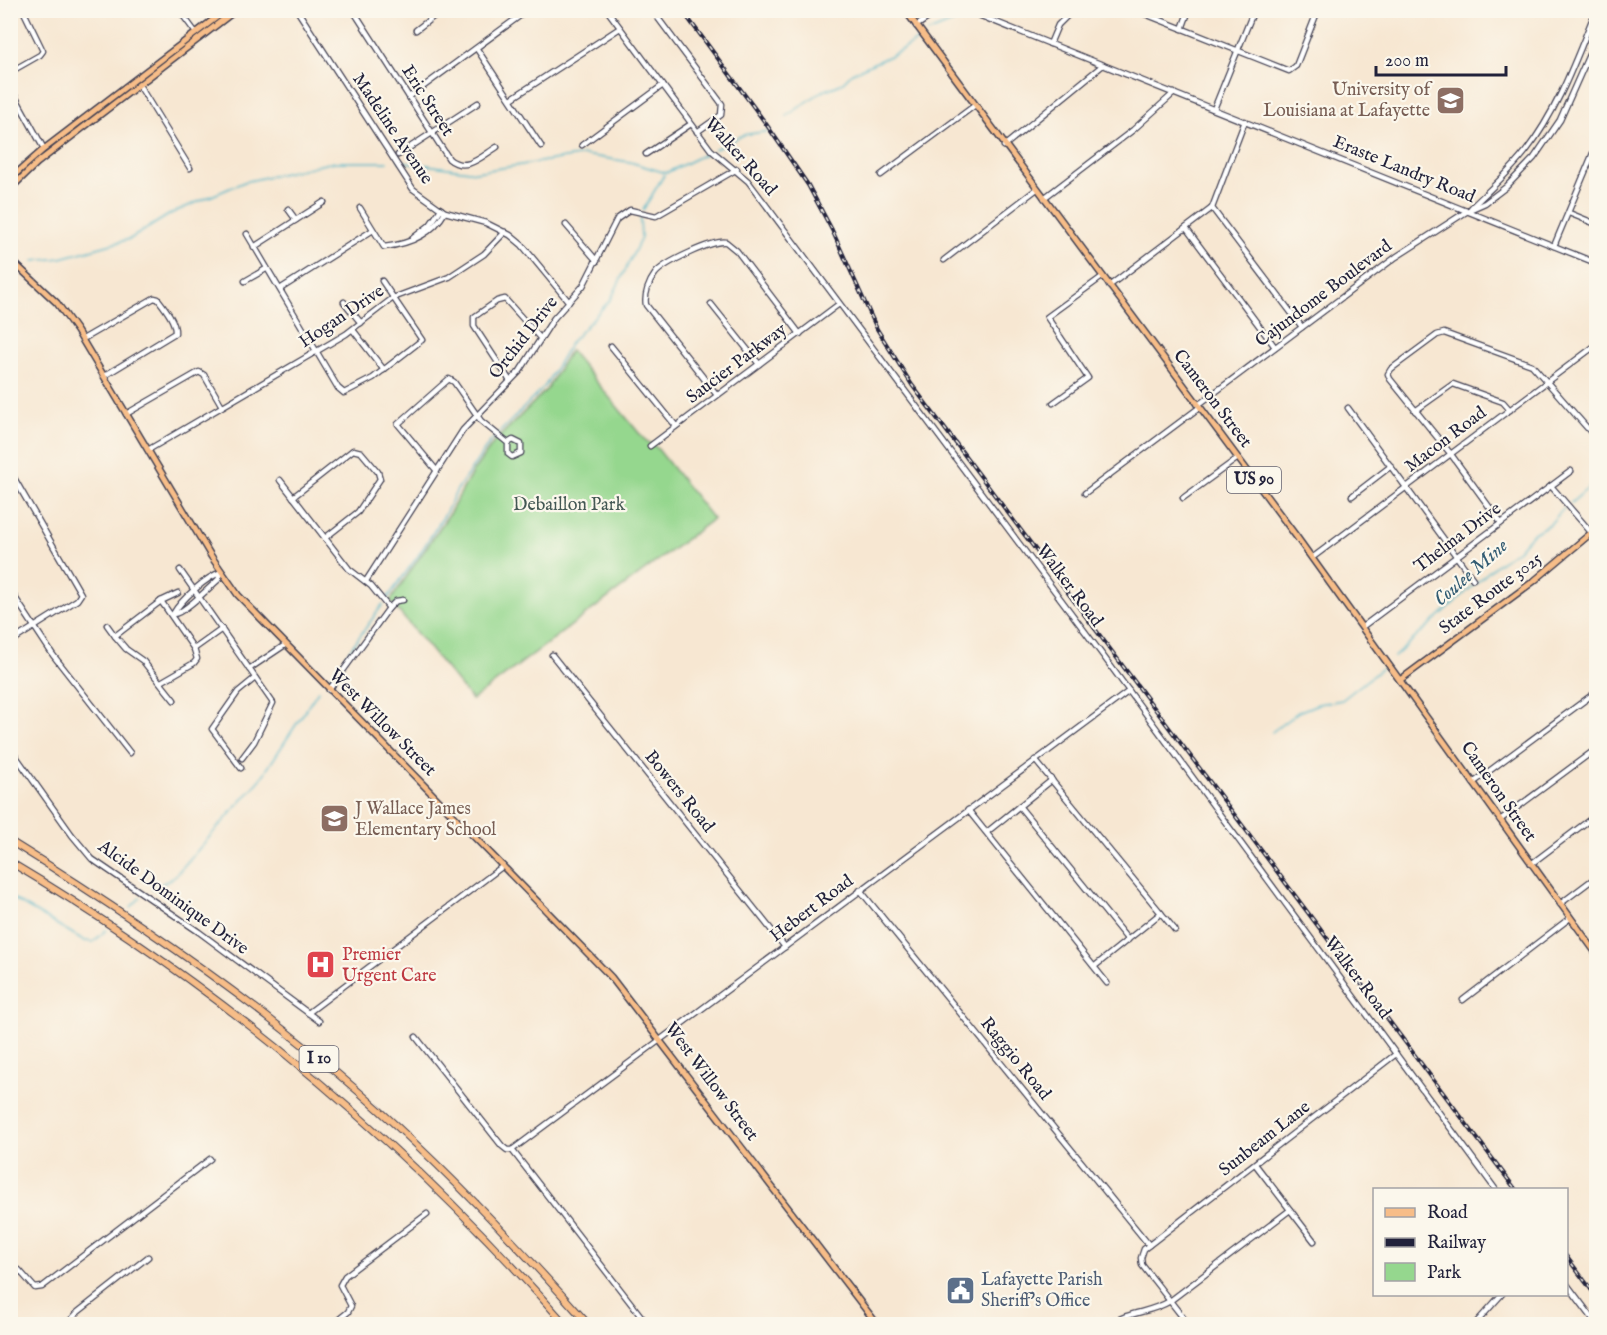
<svg xmlns="http://www.w3.org/2000/svg" width="1607" height="1335" font-family="'IM FELL English',serif">
<style>
.green{fill:#95d78e;stroke:#5c7c64;stroke-width:1.5}
.lines{fill:none;stroke-linecap:round;stroke-linejoin:round}
.stream{stroke:#49b3c7;stroke-width:1.5}
.minor-casing{stroke:#424052;stroke-width:7}
.major-casing{stroke:#424052;stroke-width:8}
.highway-casing{stroke:#424052;stroke-width:8}
.minor{stroke:#fff;stroke-width:4.5}
.major{stroke:#f7bd88;stroke-width:5}
.highway{stroke:#f7bd88;stroke-width:6}
.rail-casing{stroke:#22223b;stroke-width:4}
.rail{stroke:#fbf7ec;stroke-width:1.5;stroke-dasharray:4.5;stroke-linecap:butt}
.labels{text-anchor:middle;dominant-baseline:central;stroke-width:4.5;stroke-linejoin:round;paint-order:stroke}
.shield{fill:#fbf7ec;stroke:#636270;stroke-width:1.5}
.shield-label{font-size:16px;font-weight:bold;fill:#22223b}
.education-label{font-size:18px;fill:#785e54;stroke:#fbf7ec;text-anchor:end}
.street-label{font-size:18px;fill:#22223b;stroke:#fbf7ec}
.park-label{font-size:18px;fill:#445854;stroke:#fbf7ec}
.health-label{font-size:18px;fill:#be3a42;stroke:#fbf7ec;text-anchor:start}
.service-label{font-size:18px;fill:#4e5e75;stroke:#fbf7ec;text-anchor:start}
.water-label{font-size:20px;font-style:italic;fill:#325c73;stroke:#fbf7ec}
</style>
<rect width="100%" height="100%" fill="#fbf7ec"/>
<filter id="ink" filterUnits="userSpaceOnUse"><feTurbulence type="fractalNoise" baseFrequency=".0167" numOctaves="2"/><feDisplacementMap in="SourceGraphic" scale="12" xChannelSelector="R" yChannelSelector="G"/><feConvolveMatrix kernelMatrix="1 2 1 2 8 2 1 2 1" color-interpolation-filters="sRGB"/></filter>
<filter id="wash" filterUnits="userSpaceOnUse"><feTurbulence type="fractalNoise" baseFrequency=".008" numOctaves="4" result="noise"/><feDisplacementMap in="SourceGraphic" scale="24" xChannelSelector="R" yChannelSelector="G"/><feGaussianBlur stdDeviation="1.35" result="paint"/><feColorMatrix in="noise" values="0 0 0 0 0 0 0 0 0 0 0 0 0 0 0 0 0 1.4 0 .05"/><feComposite in="paint" operator="in"/></filter>
<g filter="url(#wash)">
<rect width="100%" height="100%" fill="#f7e7d2"/>
<!-- green -->
<polygon class="green" points="570,350 644,439 657,448 713,519 472,700 390,601 449,514 473,471 494,442 547,389"/>
<g class="lines">
<!-- stream -->
<g class="stream">
<polyline points="927,33 964,18"/>
<polyline points="787,116 821,92 841,84 852,73 894,54 918,40"/>
<polyline points="715,149 743,135 769,131"/>
<polyline points="399,161 476,172 584,155 630,162 666,173 707,153"/>
<polyline points="643,210 664,175"/>
<polyline points="34,261 61,258 130,239 172,213 244,182 334,162 388,162"/>
<polyline points="1571,503 1596,481"/>
<polyline points="386,600 418,556 445,514 457,490 490,442 545,386 571,342 611,299 641,238 640,218"/>
<polyline points="1394,657 1496,565 1518,550 1532,534 1551,523 1564,508"/>
<polyline points="329,679 383,604"/>
<polyline points="1272,732 1298,712 1318,704 1342,700 1381,669"/>
<polyline points="152,889 173,878 260,780 318,691"/>
<polyline points="10,897 85,941 93,942 106,930"/>
<polyline points="131,907 140,898"/>
</g>
</g>
</g>
<g filter="url(#ink)">
<g class="lines">
<defs>
<g id="minor">
<polyline points="92,10 107,14 121,10"/>
<polyline points="179,10 196,33"/>
<polyline points="297,10 413,189 445,212 486,223 510,235 522,245 569,302"/>
<path d="M353 10 449 159C466 173 482 156 497 147"/>
<polyline points="607,10 711,150 748,181 1104,657 1496,1190"/>
<polyline points="652,10 722,104 721,115 697,132"/>
<polyline points="966,10 1596,263"/>
<polyline points="1135,10 1289,71 1296,66 1318,10"/>
<polyline points="916,26 940,10"/>
<polyline points="1182,29 1189,10"/>
<polyline points="416,30 442,10"/>
<polyline points="1050,44 1058,25 1073,10"/>
<polyline points="477,49 541,146"/>
<polyline points="10,72 40,55 43,51 23,10"/>
<polyline points="139,85 190,168"/>
<polyline points="10,87 44,149"/>
<polyline points="409,97 528,10"/>
<polyline points="511,99 620,28"/>
<polyline points="1214,109 1254,10"/>
<polyline points="582,145 663,85"/>
<polyline points="1004,146 1103,65"/>
<polyline points="646,154 691,124"/>
<polyline points="398,155 478,103"/>
<polyline points="881,175 974,106"/>
<polyline points="1044,198 1133,130 1174,93"/>
<path d="M360 208 384 247C410 244 432 235 445 212"/>
<polyline points="1212,208 1302,327"/>
<path d="M1471 208C1490 189 1510 172 1526 151 1558 110 1576 59 1596 10"/>
<polyline points="288,209 296,220"/>
<polyline points="1569,213 1596,224"/>
<polyline points="566,225 597,261"/>
<polyline points="1186,228 1275,347"/>
<polyline points="247,234 338,388 344,393 373,378 422,340 382,281"/>
<polyline points="413,238 430,225 441,209"/>
<polyline points="1554,246 1596,146"/>
<polyline points="254,247 324,202"/>
<polyline points="944,260 1037,189"/>
<polyline points="245,281 266,269"/>
<polyline points="1109,286 1212,208 1245,121"/>
<polyline points="280,289 373,230"/>
<polyline points="344,302 361,323"/>
<polyline points="711,304 759,364"/>
<polyline points="353,330 384,370"/>
<path d="M83 339 154 298 158 299C165 308 176 322 175 333L104 376"/>
<polyline points="611,346 676,426"/>
<polyline points="510,381 474,326 474,317 497,301 505,299 541,339"/>
<path d="M717 395 646 305C644 295 649 282 655 274 663 263 713 240 726 242L737 251 800 334"/>
<polyline points="1053,403 1088,378 1047,317 1102,277"/>
<polyline points="1198,405 1396,257 1469,210 1485,203 1506,187 1534,158 1560,120 1596,39"/>
<polyline points="1348,408 1473,579"/>
<polyline points="1415,411 1453,384 1503,402 1510,410"/>
<polyline points="126,414 199,372 204,375 222,406"/>
<polyline points="650,446 839,304"/>
<polyline points="148,450 346,334 393,298 449,277 484,254 505,232"/>
<polyline points="10,471 81,594 77,600 15,639"/>
<polyline points="437,471 398,424 449,379 454,382 481,421 508,443 508,454 512,457 521,453 521,444 513,440 508,443"/>
<polyline points="280,480 349,569 371,586 389,608"/>
<polyline points="1551,486 1596,538"/>
<polyline points="1085,493 1200,407"/>
<polyline points="1352,496 1391,466"/>
<polyline points="293,497 353,450 361,452 378,472 380,479 358,512 325,538"/>
<polyline points="1183,498 1238,458"/>
<polyline points="1501,523 1450,453 1390,379 1388,374 1391,369 1437,335 1444,333 1532,365 1596,438"/>
<polyline points="1312,558 1596,345"/>
<polyline points="180,570 273,703 254,742 242,758"/>
<path d="M219 574V579C211 586 181 616 173 614 181 600 207 576 222 572"/>
<polyline points="366,581 463,430 520,371 554,318 583,286 617,219 630,210 656,216 737,169"/>
<polyline points="10,590 53,655 130,753"/>
<polyline points="161,601 178,593"/>
<polyline points="107,625 115,636 161,601 194,649 222,629"/>
<polyline points="1362,627 1571,471"/>
<polyline points="115,636 126,649 143,661 174,700"/>
<polyline points="552,655 785,947"/>
<polyline points="249,669 285,645"/>
<polyline points="161,682 194,663 197,659 194,649"/>
<polyline points="329,690 389,608 396,601 403,600"/>
<polyline points="10,748 72,835 92,859 199,932 319,1021"/>
<polyline points="1035,760 1175,930"/>
<polyline points="241,768 212,729 238,692 255,678"/>
<polyline points="1473,783 1596,692"/>
<polyline points="1019,806 1128,940"/>
<polyline points="968,810 1107,983"/>
<polyline points="1500,820 1596,749"/>
<polyline points="987,832 1052,780"/>
<polyline points="1531,864 1596,815"/>
<polyline points="860,890 1149,1245"/>
<polyline points="1560,904 1596,877"/>
<polyline points="1095,966 1161,913"/>
<polyline points="1463,1000 1570,918"/>
<polyline points="308,1013 503,866"/>
<polyline points="416,1037 502,1146 507,1150 512,1150"/>
<polyline points="512,1150 1129,691"/>
<polyline points="512,1150 647,1324"/>
<polyline points="1255,1164 1314,1241"/>
<polyline points="10,1269 19,1270 35,1288 42,1287 210,1159"/>
<polyline points="1566,1283 1596,1323"/>
<polyline points="67,1324 78,1312 148,1257"/>
<polyline points="333,1324 348,1312 351,1306 340,1285 345,1276 427,1214"/>
<path d="M1111 1324C1129 1311 1151 1313 1170 1301L1290 1210"/>
<polyline points="1188,1324 1142,1265 1141,1258 1144,1249 1396,1054"/>
<polyline points="1475,1324 1502,1294"/>
</g>
<g id="major">
<polyline points="905,10 1296,536 1596,953"/>
<polyline points="10,179 44,149 226,10"/>
<polyline points="10,189 37,163 236,10"/>
<polyline points="10,259 57,303 77,331 211,556 238,595 611,977 877,1324"/>
<polyline points="1400,680 1534,581 1596,529"/>
</g>
<g id="highway">
<path d="M10 841C133 917 251 998 359 1092 441 1164 516 1243 588 1324"/>
<path d="M10 862C219 986 405 1142 565 1324"/>
</g>
</defs>
<!-- minor casing -->
<use href="#minor" class="minor-casing"/>
<!-- major casing -->
<use href="#major" class="major-casing"/>
<!-- highway casing -->
<use href="#highway" class="highway-casing"/>
<!-- minor -->
<use href="#minor" class="minor"/>
<!-- major -->
<use href="#major" class="major"/>
<!-- highway -->
<use href="#highway" class="highway"/>
<defs>
<g id="rail">
<polyline points="682,10 764,121 808,185 832,230 877,329 912,385 1516,1190"/>
<polyline points="1566,1256 1596,1296"/>
</g>
</defs>
<!-- rail casing -->
<use href="#rail" class="rail-casing"/>
<!-- rail -->
<use href="#rail" class="rail"/>
</g>
</g>
<!-- icons -->
<defs>
<symbol id="university-square" viewBox="-11 -11 22 22"><rect x="-9" y="-9" width="18" height="18" rx="4" fill="#8d6e63" stroke="#fbf7ec"/><path d="M0-5L7-2L0 1L-7-2ZM-4 1L0 2.5L4 1V4Q0 6-4 4Z" fill="#fff"/></symbol>
<symbol id="school-square" viewBox="-11 -11 22 22"><rect x="-9" y="-9" width="18" height="18" rx="4" fill="#8d6e63" stroke="#fbf7ec"/><path d="M0-5L7-2L0 1L-7-2ZM-4 1L0 2.5L4 1V4Q0 6-4 4Z" fill="#fff"/></symbol>
<symbol id="hospital-square" viewBox="-11 -11 22 22"><rect x="-9" y="-9" width="18" height="18" rx="4" fill="#e0444e" stroke="#fbf7ec"/><path d="M-5-5h3v3.5h4V-5h3V5h-3V1.5h-4V5h-3Z" fill="#fff"/></symbol>
<symbol id="civic-square" viewBox="-11 -11 22 22"><rect x="-9" y="-9" width="18" height="18" rx="4" fill="#5c6f8a" stroke="#fbf7ec"/><path d="M-.6-6.5H3V-4.5H.6V-3L4-1V1h2V6H-6V1h2V-1L-.6-3ZM-1.2 2.5V6h2.4V2.5Z" fill="#fff"/></symbol>
</defs>
<g fill-rule="evenodd">
<use href="#university-square" x="1434" y="84" width="33" height="33"/>
<use href="#school-square" x="318" y="802" width="33" height="33"/>
<use href="#hospital-square" x="304" y="948" width="33" height="33"/>
<use href="#civic-square" x="944" y="1274" width="33" height="33"/>
</g>
<g class="labels">
<!-- shield labels -->
<g class="shield">
<rect x="1227" y="467" width="54" height="26" rx="4.5"/>
<rect x="299.5" y="1046" width="39" height="26" rx="4.5"/>
</g>
<g class="shield-label">
<text x="1254" y="480">US 90</text>
<text x="319" y="1059">I 10</text>
</g>
<!-- education labels -->
<g class="education-label">
<text x="1430" y="90">University of<tspan x="1430" dy="21">Louisiana at Lafayette</tspan></text>
<text x="355" y="809" text-anchor="start">J Wallace James<tspan x="355" dy="21">Elementary School</tspan></text>
</g>
<!-- street labels -->
<g class="street-label">
<text transform="translate(427 101) rotate(57)">Eric Street</text>
<text transform="translate(392 129) rotate(56)">Madeline Avenue</text>
<text transform="translate(740 157) rotate(48)">Walker Road</text>
<text transform="translate(1404 170) rotate(22)">Eraste Landry Road</text>
<text transform="translate(1324 294) rotate(-37)">Cajundome Boulevard</text>
<text transform="translate(342 317) rotate(-34)">Hogan Drive</text>
<text transform="translate(524 338) rotate(-52)">Orchid Drive</text>
<text transform="translate(737 364) rotate(-37)">Saucier Parkway</text>
<text transform="translate(1212 399) rotate(53)">Cameron Street</text>
<text transform="translate(1446 440) rotate(-37)">Macon Road</text>
<text transform="translate(1458 538) rotate(-37)">Thelma Drive</text>
<text transform="translate(1069 586) rotate(53)">Walker Road</text>
<text transform="translate(1491 594) rotate(-37)">State Route 3025</text>
<text transform="translate(382 723) rotate(45)">West Willow Street</text>
<text transform="translate(679 792) rotate(51)">Bowers Road</text>
<text transform="translate(1498 792) rotate(55)">Cameron Street</text>
<text transform="translate(173 898) rotate(36)">Alcide Dominique Drive</text>
<text transform="translate(812 909) rotate(-37)">Hebert Road</text>
<text transform="translate(1357 978) rotate(53)">Walker Road</text>
<text transform="translate(1015 1059) rotate(51)">Raggio Road</text>
<text transform="translate(711 1082) rotate(53)">West Willow Street</text>
<text transform="translate(1265 1139) rotate(-38)">Sunbeam Lane</text>
</g>
<!-- park labels -->
<g class="park-label">
<text x="569" y="505">Debaillon Park</text>
</g>
<!-- health labels -->
<g class="health-label">
<text x="342" y="955">Premier<tspan x="342" dy="21">Urgent Care</tspan></text>
</g>
<!-- service labels -->
<g class="service-label">
<text x="981" y="1280">Lafayette Parish<tspan x="981" dy="21">Sheriff's Office</tspan></text>
</g>
<!-- water labels -->
<g class="water-label">
<text transform="translate(1471 573) rotate(-41)">Coulee Mine</text>
</g>
</g>
<!-- margin -->
<rect width="1607" height="1335" fill="none" stroke="#fbf7ec" stroke-width="36"/>
<!-- legend -->
<rect x="1373" y="1188" width="195" height="108" fill="#fbf7ec" stroke="#a4a2a5" stroke-width="1.5"/>
<rect x="1385" y="1208" width="30" height="9" fill="#f7bd88" stroke="#a4a2a5" stroke-width="1.5"/>
<text x="1427" y="1218" font-size="18" fill="#22223b">Road</text>
<rect x="1385" y="1238" width="30" height="9" fill="#22223b" stroke="#a4a2a5" stroke-width="1.5"/>
<text x="1427" y="1248" font-size="18" fill="#22223b">Railway</text>
<rect x="1385" y="1263" width="30" height="18" fill="#95d78e" stroke="#a4a2a5" stroke-width="1.5"/>
<text x="1427" y="1278" font-size="18" fill="#22223b">Park</text>
<!-- scale -->
<path d="M1376 66v9h130v-9" fill="none" stroke="#22223b" stroke-width="3"/>
<text x="1385" y="66" font-size="18" fill="#22223b" stroke="#fbf7ec" stroke-width="4.5" paint-order="stroke">200 m</text>
</svg>
